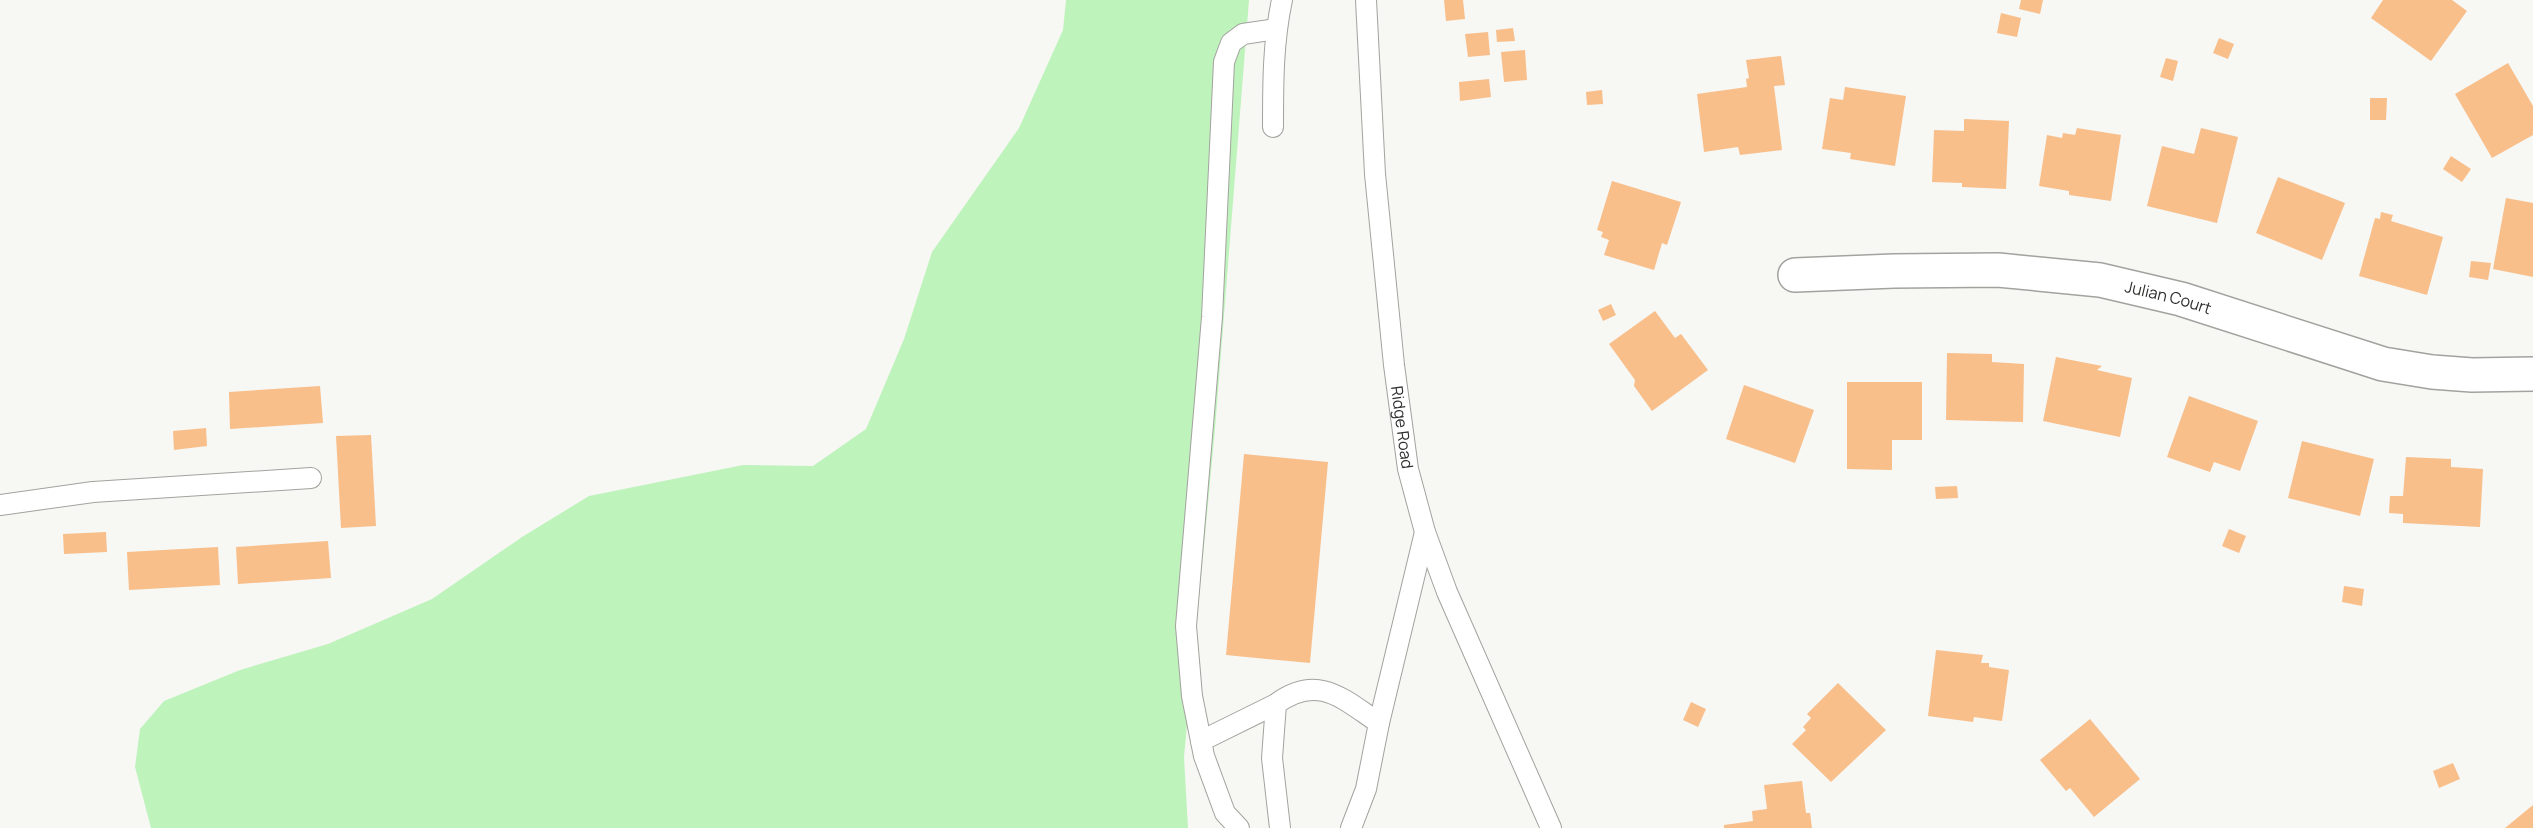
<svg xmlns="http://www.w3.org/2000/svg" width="2533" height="828" font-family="Manrope,sans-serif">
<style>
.green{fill:#bff3bc}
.building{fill:#f8bf8b}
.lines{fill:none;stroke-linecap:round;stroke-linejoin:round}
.service-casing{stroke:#a3a29f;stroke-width:22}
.minor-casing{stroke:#a3a29f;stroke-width:36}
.service{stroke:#fff;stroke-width:20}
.minor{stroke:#fff;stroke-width:33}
.labels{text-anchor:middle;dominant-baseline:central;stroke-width:6;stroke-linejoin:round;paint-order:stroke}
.street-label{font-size:16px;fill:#2f2f2e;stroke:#f7f7f4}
</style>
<rect width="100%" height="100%" fill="#f7f7f4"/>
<!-- green -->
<polygon class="green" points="1066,0 1249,0 1215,429 1184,757 1188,828 151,828 135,767 140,729 164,701 240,670 328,644 432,599 522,537 589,496 743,465 813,466 866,429 904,339 932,252 1019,128 1063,30"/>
<!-- building -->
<g class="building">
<polygon points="1444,0 1463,0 1465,19 1446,21"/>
<polygon points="2021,0 2043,0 2040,14 2019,9"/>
<polygon points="2383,0 2452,0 2467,11 2431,61 2371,18"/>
<polygon points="2001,13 2021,18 2017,37 1997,33"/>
<polygon points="1513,28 1515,41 1497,42 1496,30"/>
<polygon points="1488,32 1490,55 1468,57 1465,34"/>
<polygon points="2219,38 2234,44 2228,59 2213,53"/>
<polygon points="1525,50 1527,80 1504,82 1501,52"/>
<polygon points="1781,56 1785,85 1774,86 1782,150 1740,155 1738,147 1704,152 1697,94 1747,87 1746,79 1749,78 1746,60"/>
<polygon points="2166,58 2178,61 2173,81 2160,77"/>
<polygon points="2508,63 2533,106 2533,135 2492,158 2455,94"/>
<polygon points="1489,79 1491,97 1460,101 1459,82"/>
<polygon points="1845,87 1906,96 1895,166 1850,159 1851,153 1822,149 1830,98 1843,100"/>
<polygon points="1602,90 1603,104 1587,105 1586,92"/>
<polygon points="2370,98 2387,98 2386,120 2370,120"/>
<polygon points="1964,119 2009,121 2006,189 1962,187 1962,183 1932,182 1934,130 1964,131"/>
<polygon points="2077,128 2121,135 2111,201 2069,195 2069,191 2039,186 2047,135 2062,138 2063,133 2075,135"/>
<polygon points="2201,128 2238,137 2217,223 2147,206 2162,146 2194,154"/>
<polygon points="2451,156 2471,169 2462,182 2443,169"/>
<polygon points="2278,177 2345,203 2322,260 2256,233"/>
<polygon points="1612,181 1681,202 1667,245 1662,243 1654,270 1604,255 1609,240 1601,237 1603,232 1597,230"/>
<polygon points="2506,198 2533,203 2533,277 2493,269"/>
<polygon points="2381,212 2393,215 2391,221 2443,237 2427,295 2359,276 2375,218 2380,219"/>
<polygon points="2471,261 2491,263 2488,280 2469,277"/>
<polygon points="1611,304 1616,315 1603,321 1598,310"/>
<polygon points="1655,311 1675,338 1681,334 1708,370 1652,411 1634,386 1635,380 1609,344"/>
<polygon points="1947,353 1992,354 1992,362 2024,364 2023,422 1946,420"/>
<polygon points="2056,357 2102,366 2097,370 2132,378 2120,437 2043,421"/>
<polygon points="1847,382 1922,382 1922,440 1892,440 1892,470 1847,469"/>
<polygon points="1744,385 1814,410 1795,463 1726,439"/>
<polygon points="320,386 323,423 230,429 229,392"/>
<polygon points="2189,396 2258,421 2240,471 2214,462 2210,472 2167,457"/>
<polygon points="206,428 207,446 174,450 173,431"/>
<polygon points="371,435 376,526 341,528 336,436"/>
<polygon points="2302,441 2374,459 2360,516 2288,498"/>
<polygon points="1244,454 1328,462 1310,663 1226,655"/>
<polygon points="2406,457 2451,459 2451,467 2483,469 2480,527 2403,523 2403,514 2389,513 2390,496 2403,496"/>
<polygon points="1957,486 1958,498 1936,499 1935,487"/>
<polygon points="2229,529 2246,536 2239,553 2222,546"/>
<polygon points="106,532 107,552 64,554 63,534"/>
<polygon points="328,541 331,578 238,584 236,547"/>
<polygon points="218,547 220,585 129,590 127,552"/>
<polygon points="2344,586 2364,589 2362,606 2342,602"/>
<polygon points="1936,650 1983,655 1981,663 1989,663 1989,667 2009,670 2002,721 1974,717 1973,722 1928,716"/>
<polygon points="1838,683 1886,730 1831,782 1792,744 1806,730 1803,727 1811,718 1807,714"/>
<polygon points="1691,702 1706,709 1698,727 1683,720"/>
<polygon points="2090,719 2140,779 2094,817 2070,788 2066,791 2040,760"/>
<polygon points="2453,763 2460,779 2439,788 2433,771"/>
<polygon points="1802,781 1806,813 1810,813 1812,828 1724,828 1724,825 1753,821 1752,811 1767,809 1764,785"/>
<polygon points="2533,805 2533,828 2505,828"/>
</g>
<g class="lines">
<defs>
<g id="service">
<path id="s1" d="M1366 0 1375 174 1394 365 1408 469 1425 532 1447 592 1551 828"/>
<path d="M1273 127C1273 83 1273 42 1282 0"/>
<polyline points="0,505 93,492 311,478"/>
<polyline points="1379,723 1425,532"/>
<polyline points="1201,741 1276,704"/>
<polyline points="1239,828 1225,813 1204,756 1192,696 1186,626 1212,317 1224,62 1231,43 1243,34 1276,29"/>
<path d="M1280 828 1272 758 1276 704C1318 673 1343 699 1379 723L1366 789 1351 828"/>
</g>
<g id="minor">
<path id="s2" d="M1795 275 1894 271 1998 270 2100 280 2181 299 2383 364 2432 372 2472 375 2533 374"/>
</g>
</defs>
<!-- service casing -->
<use href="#service" class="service-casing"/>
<!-- minor casing -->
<use href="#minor" class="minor-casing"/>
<!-- service -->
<use href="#service" class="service"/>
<!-- minor -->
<use href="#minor" class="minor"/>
</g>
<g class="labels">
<!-- street labels -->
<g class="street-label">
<text stroke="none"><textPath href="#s2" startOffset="376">Julian Court</textPath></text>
<text stroke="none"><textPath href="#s1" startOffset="429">Ridge Road</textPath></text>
</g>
</g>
</svg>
